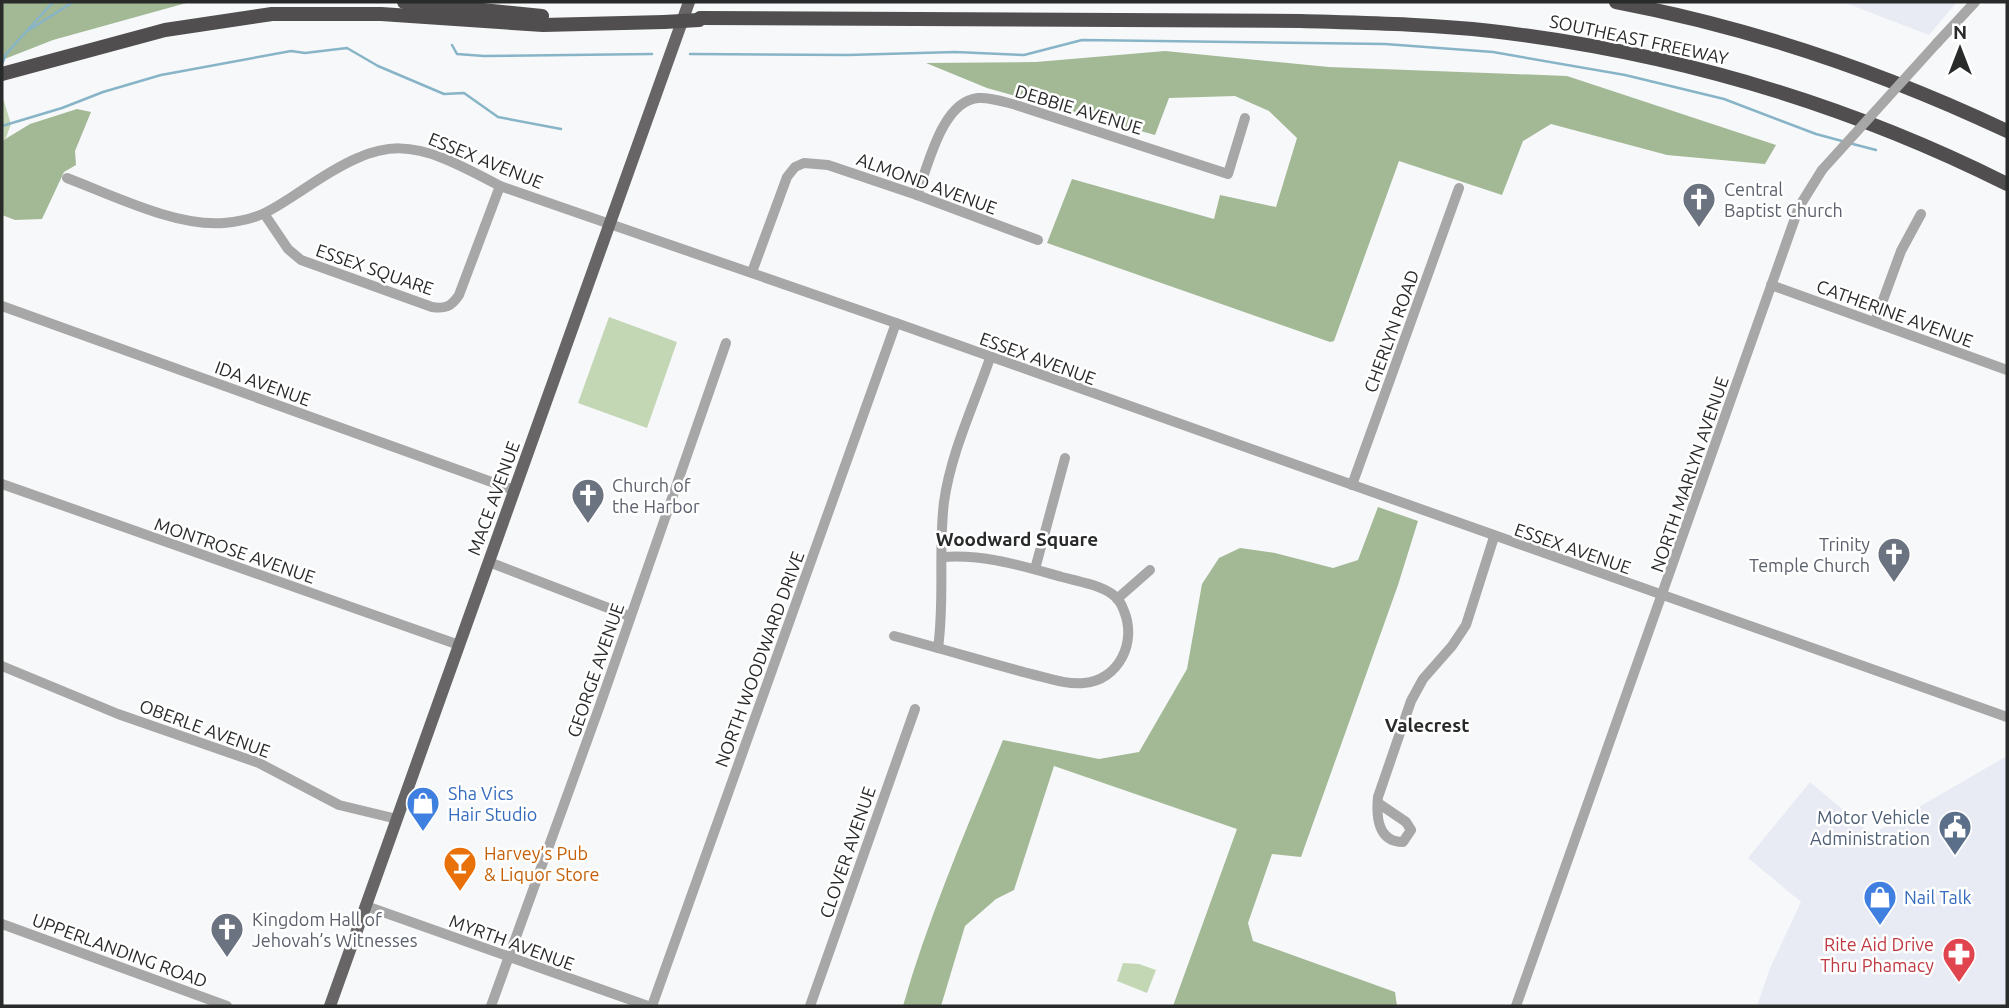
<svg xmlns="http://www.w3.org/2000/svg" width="2009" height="1008" font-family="Ubuntu,sans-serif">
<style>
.built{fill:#e8ebf4}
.green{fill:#c3d7b5}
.forest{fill:#a3b995}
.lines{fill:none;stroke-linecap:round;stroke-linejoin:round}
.stream{stroke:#87b4c7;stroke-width:2.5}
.minor{stroke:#a8a7a7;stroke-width:10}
.major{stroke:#676565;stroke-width:12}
.highway{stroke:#504e4e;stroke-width:14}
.minor-bridge{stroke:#a8a7a7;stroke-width:10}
.highway-bridge{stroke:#504e4e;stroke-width:14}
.labels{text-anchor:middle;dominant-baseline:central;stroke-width:5;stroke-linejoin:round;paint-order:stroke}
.street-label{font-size:18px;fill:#292a2a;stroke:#fff}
.worship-label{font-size:18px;fill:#5b616d;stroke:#fff;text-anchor:start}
.shop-label{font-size:18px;fill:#366cbe;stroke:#fff;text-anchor:start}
.service-label{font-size:18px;fill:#4e5e75;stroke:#fff;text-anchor:end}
.food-label{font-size:18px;fill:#c56008;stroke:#fff;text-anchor:start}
.health-label{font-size:18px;fill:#be3a42;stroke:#fff;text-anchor:end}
.neighbourhood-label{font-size:19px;font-weight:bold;fill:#292a2a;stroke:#fff}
</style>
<rect width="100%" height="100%" fill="#f7f8fa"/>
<!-- built -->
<g class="built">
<polygon points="1843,2 1957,2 1929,35"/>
<polygon points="2007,756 2007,1006 1757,1006 1770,968 1801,902 1748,858 1810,782 1872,834"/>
</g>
<!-- green -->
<g class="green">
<polygon points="2,95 11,124 6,138 2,141"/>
<polygon points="609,317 677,342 647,428 578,403"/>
<polygon points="1123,963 1139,964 1156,970 1147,993 1117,981"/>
</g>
<!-- forest -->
<g class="forest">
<polygon points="2,2 190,2 53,40 2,60"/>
<polygon points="1165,51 1329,67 1567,76 1776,145 1765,164 1667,155 1551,124 1523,141 1502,195 1399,161 1334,341 1330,342 1047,243 1072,179 1214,219 1220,195 1276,207 1297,138 1269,111 1235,96 1169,98 1155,135 987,88 926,63 1036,62"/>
<polygon points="77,109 91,112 75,151 76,165 64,172 42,219 15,220 2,215 2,141 30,124"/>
<path d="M1378 507 1418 521 1398 585 1301 857 1272 854 1248 923 1253 941 1395 992 1397 1006H1173L1237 829 1054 766 1014 890 996 899 965 926 941 1006H903C929 915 967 828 1003 740L1099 759 1139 752 1187 669 1202 584 1219 558 1240 548 1275 553 1333 568 1358 560Z"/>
</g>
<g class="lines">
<!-- stream -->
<g class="stream">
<polyline points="29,30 73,2"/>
<polyline points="452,45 457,54 484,56 652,54"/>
<polyline points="690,54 848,55 955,52 1024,55 1082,40 1385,44 1493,52 1625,75 1724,99 1816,134 1842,141"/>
<polyline points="2,64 6,54 53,2"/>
<polyline points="2,126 62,108 103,92 161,75 291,51 305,53 347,48 378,66 444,94 464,93 498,117 561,129"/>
<polyline points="1849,143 1876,150"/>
</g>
<!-- minor -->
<g class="minor">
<polyline points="1937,43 1975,2"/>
<path d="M67 178C112 195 176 227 224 223 259 220 272 210 301 191 388 132 410 138 500 186L896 323 2007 717"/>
<path d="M917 195C928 166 942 101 978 98 991 97 1004 102 1016 105L1228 174 1245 118"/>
<path d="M265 215 288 249 301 260 432 307C445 309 451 307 459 295L500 186"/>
<polyline points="752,272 787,177 795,167 804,163 828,165 917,195 1038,240"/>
<polyline points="1771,285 2007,370"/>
<polyline points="2,306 514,490"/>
<polyline points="1875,322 1901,251 1921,214"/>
<polyline points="2,484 459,645"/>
<polyline points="1352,485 1459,188"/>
<polyline points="489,562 629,616"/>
<polyline points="1035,569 1065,458"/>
<polyline points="1117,599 1150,570"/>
<path d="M894 636C939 648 983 661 1027 673 1045 677 1066 685 1084 683 1119 680 1137 642 1124 611 1122 605 1118 598 1112 594 1099 585 1078 581 1062 577 1022 566 985 554 943 557"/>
<path d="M938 648C945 599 938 551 944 502 951 452 974 405 990 358"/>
<polyline points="2,666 118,714 259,763 339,805 397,819"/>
<path d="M1378 803 1406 822 1411 830 1403 842C1378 842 1376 817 1378 797L1411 701 1423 679 1452 646 1466 625 1494 537"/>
<polyline points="366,906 648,1006"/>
<polyline points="2,924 227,1006"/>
<polyline points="491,1006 600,705 726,343"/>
<polyline points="652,1006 896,323"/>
<polyline points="810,1006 915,709"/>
<polyline points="1516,1006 1799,207 1822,170"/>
</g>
<!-- major -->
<polyline class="major" points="330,1006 689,2"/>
<!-- highway -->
<g class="highway">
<polyline points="404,2 542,16"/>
<path d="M1616 2C1753 28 1882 72 2007 131"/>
<path d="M700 18 1301 21C1364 23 1428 24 1491 31 1671 52 1845 103 2007 184"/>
<polyline points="2,74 165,30 272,14 381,14 543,25 664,22"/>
</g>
<!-- minor-bridge -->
<polyline class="minor-bridge" points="1822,170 1937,43"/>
<!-- highway-bridge -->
<polyline class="highway-bridge" points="664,22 699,20"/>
</g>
<!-- icons -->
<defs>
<symbol id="church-pin" viewBox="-11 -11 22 30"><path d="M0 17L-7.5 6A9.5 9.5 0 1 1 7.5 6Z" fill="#6b7280" stroke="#fff"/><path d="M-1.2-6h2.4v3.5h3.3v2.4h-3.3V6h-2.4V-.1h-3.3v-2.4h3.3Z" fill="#fff"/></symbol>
<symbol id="shop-pin" viewBox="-11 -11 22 30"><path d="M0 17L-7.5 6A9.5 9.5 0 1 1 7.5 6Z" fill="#3f7fe0" stroke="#fff"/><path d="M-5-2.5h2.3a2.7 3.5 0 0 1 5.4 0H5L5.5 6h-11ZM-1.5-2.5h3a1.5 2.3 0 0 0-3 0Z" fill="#fff"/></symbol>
<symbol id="civic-pin" viewBox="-11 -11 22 30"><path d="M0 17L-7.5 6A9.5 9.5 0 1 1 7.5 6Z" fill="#5c6f8a" stroke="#fff"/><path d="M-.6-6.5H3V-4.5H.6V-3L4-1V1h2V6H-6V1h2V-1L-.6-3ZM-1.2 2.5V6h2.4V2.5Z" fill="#fff"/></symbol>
<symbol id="bar-pin" viewBox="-11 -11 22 30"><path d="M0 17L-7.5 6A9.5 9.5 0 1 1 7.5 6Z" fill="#e8710a" stroke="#fff"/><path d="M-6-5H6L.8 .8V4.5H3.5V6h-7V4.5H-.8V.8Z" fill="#fff"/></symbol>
<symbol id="pharmacy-pin" viewBox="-11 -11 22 30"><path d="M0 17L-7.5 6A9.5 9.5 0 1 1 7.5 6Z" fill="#e0444e" stroke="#fff"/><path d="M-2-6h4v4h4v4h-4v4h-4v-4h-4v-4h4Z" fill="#fff"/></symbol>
</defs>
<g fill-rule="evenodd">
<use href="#church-pin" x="1680" y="180" width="38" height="52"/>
<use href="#church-pin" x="569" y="476" width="38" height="52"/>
<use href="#church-pin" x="1875" y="535" width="38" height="52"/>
<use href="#shop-pin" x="404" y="784" width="38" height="52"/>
<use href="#civic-pin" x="1936" y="808" width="38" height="52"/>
<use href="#bar-pin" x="441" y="844" width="38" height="52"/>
<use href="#shop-pin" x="1861" y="878" width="38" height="52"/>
<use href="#church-pin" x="208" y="910" width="38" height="52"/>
<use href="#pharmacy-pin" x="1940" y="935" width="38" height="52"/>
</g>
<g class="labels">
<!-- street labels -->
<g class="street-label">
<text transform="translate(1639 39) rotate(12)">SOUTHEAST FREEWAY</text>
<text transform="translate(1079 109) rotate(17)">DEBBIE AVENUE</text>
<text transform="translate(486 160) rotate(22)">ESSEX AVENUE</text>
<text transform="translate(927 183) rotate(20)">ALMOND AVENUE</text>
<text transform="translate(375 269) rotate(19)">ESSEX SQUARE</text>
<text transform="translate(1895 313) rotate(20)">CATHERINE AVENUE</text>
<text transform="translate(1391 331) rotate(-70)">CHERLYN ROAD</text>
<text transform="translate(1038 358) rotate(20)">ESSEX AVENUE</text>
<text transform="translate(263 383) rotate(20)">IDA AVENUE</text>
<text transform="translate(1689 474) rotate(-71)">NORTH MARLYN AVENUE</text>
<text transform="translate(493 498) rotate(-70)">MACE AVENUE</text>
<text transform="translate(1573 548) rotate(19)">ESSEX AVENUE</text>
<text transform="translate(235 550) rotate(19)">MONTROSE AVENUE</text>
<text transform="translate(759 659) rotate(-70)">NORTH WOODWARD DRIVE</text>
<text transform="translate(595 670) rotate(-71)">GEORGE AVENUE</text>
<text transform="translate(205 728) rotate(20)">OBERLE AVENUE</text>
<text transform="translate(847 852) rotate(-71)">CLOVER AVENUE</text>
<text transform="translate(512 942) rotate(20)">MYRTH AVENUE</text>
<text transform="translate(120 950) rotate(20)">UPPERLANDING ROAD</text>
</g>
<!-- worship labels -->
<g class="worship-label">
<text x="1724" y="189">Central<tspan x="1724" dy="21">Baptist Church</tspan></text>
<text x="612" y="485">Church of<tspan x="612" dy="21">the Harbor</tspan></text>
<text x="1870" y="544" text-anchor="end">Trinity<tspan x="1870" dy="21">Temple Church</tspan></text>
<text x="252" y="919">Kingdom Hall of<tspan x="252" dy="21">Jehovah’s Witnesses</tspan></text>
</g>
<!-- shop labels -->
<g class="shop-label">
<text x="448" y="793">Sha Vics<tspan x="448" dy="21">Hair Studio</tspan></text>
<text x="1904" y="897">Nail Talk</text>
</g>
<!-- service labels -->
<g class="service-label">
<text x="1930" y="817">Motor Vehicle<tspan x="1930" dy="21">Administration</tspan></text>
</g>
<!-- food labels -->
<g class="food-label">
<text x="484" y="853">Harvey’s Pub<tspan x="484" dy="21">&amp; Liquor Store</tspan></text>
</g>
<!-- health labels -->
<g class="health-label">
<text x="1934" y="944">Rite Aid Drive<tspan x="1934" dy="21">Thru Phamacy</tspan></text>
</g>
<!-- neighbourhood labels -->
<g class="neighbourhood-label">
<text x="1017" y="539">Woodward Square</text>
<text x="1427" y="725">Valecrest</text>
</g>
</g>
<!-- border -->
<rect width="2009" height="1008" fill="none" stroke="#292a2a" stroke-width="7"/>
<!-- north arrow -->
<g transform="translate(1960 49)" stroke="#ffffff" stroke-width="5" paint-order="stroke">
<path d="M0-5L12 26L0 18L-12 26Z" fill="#292a2a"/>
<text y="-10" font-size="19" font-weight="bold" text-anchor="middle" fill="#292a2a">N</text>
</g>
</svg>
